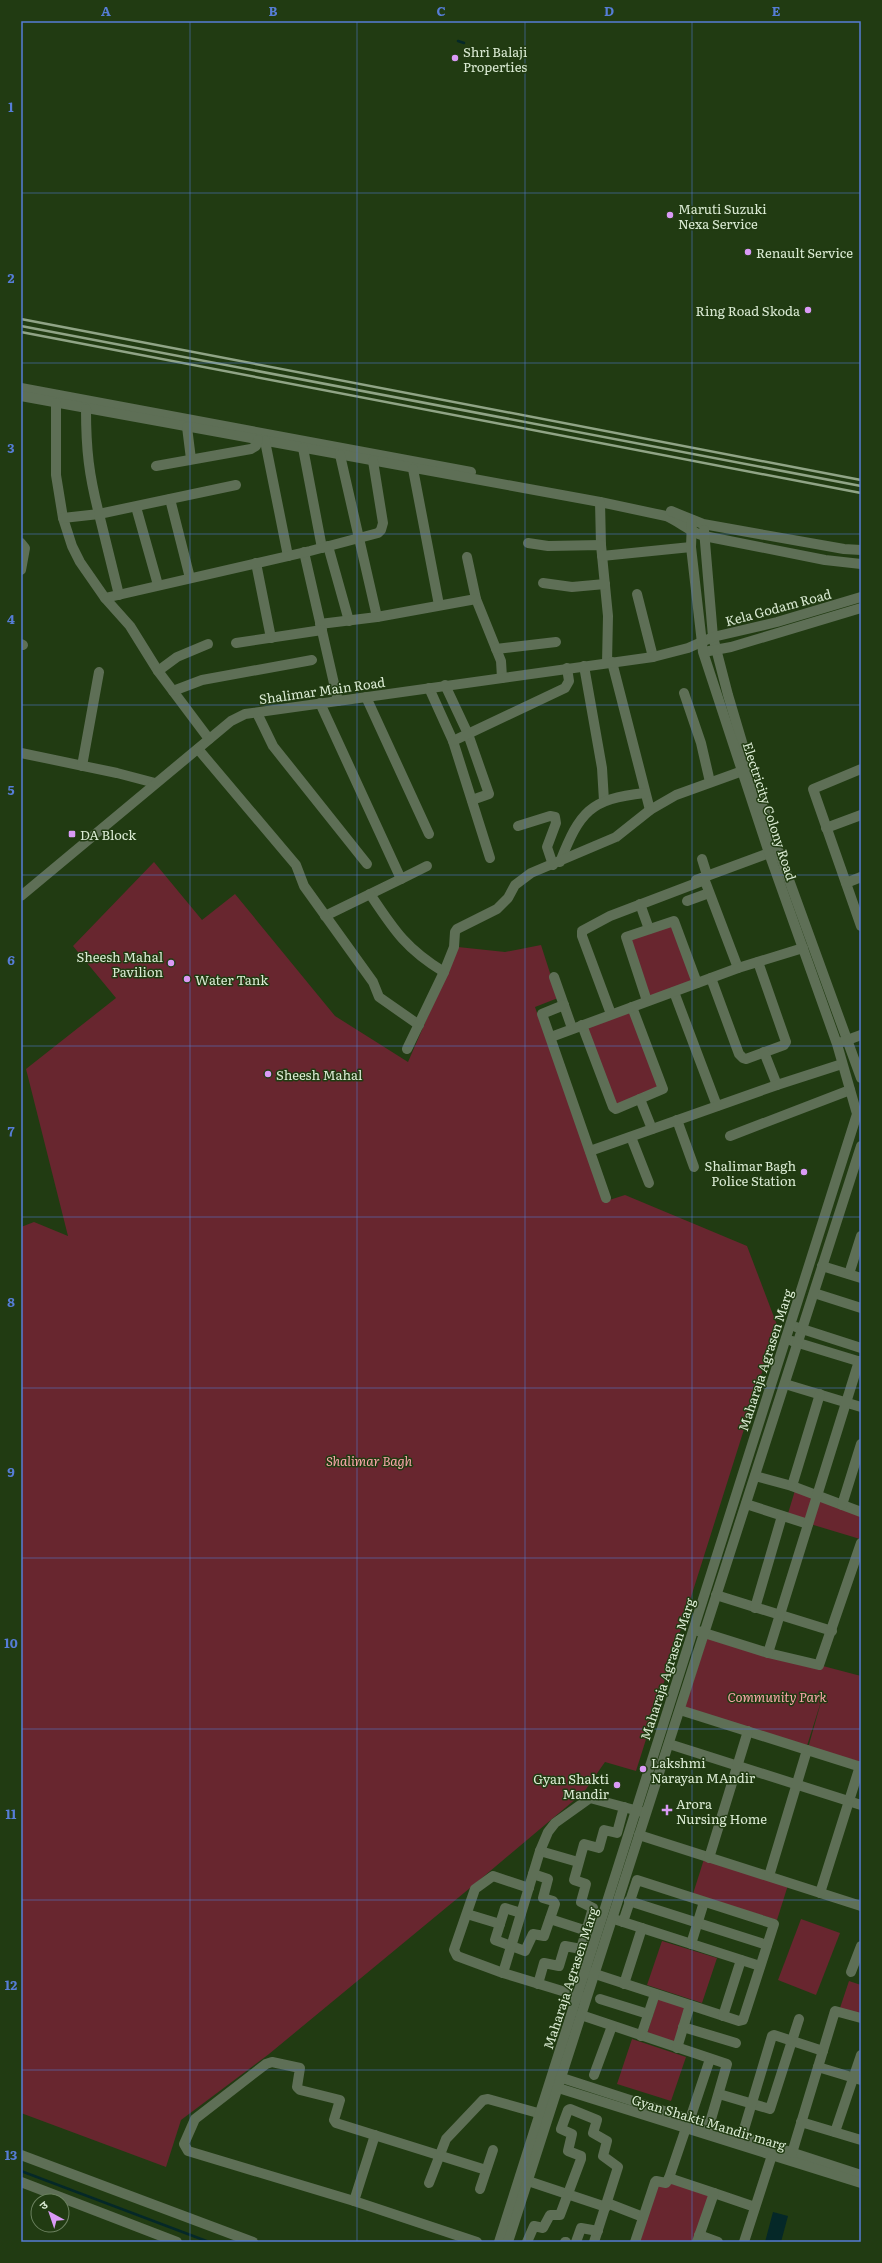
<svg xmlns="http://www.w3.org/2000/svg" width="882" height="2263" font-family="Literata,'Noto Sans Devanagari',serif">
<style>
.green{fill:#68262f}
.water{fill:#052828}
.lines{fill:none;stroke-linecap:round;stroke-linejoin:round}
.stream{stroke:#052828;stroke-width:2.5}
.minor{stroke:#5e6f56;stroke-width:10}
.rail{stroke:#90a486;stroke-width:2.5}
.grid{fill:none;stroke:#567dd6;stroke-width:1;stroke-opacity:0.55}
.poi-dot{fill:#da9af6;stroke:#213b12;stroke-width:1.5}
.labels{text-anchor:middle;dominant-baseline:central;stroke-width:3;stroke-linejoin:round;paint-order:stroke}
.poi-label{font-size:13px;fill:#daead3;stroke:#213b12;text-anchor:start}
.street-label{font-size:13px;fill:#daead3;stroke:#213b12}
.park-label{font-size:13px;font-style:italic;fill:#fca6ac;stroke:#213b12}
.neatline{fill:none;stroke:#567dd6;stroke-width:1.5}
.grid-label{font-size:13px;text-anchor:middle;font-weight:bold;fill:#567dd6}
</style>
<rect width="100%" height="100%" fill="#213b12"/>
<!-- green -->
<g class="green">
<polygon points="154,862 202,920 235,894 335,1016 408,1062 458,947 505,952 541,945 558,998 535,1007 603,1202 625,1195 747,1246 777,1325 636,1771 605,1762 584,1792 470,1888 269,2054 181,2120 166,2167 21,2113 21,1227 34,1222 68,1236 26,1069 116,998 73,946"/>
<polygon points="672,924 693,981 649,997 628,939"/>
<polygon points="631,1010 660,1089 615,1106 586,1027"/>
<polygon points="796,1487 861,1508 860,1539 787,1517"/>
<polygon points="708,1636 861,1676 861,1762 808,1748 823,1695 806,1749 684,1710"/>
<polygon points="704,1859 788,1885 777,1920 693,1894"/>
<polygon points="801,1919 840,1933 816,1995 778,1980"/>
<polygon points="662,1941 717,1958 702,2003 647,1985"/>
<polygon points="849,1981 861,1985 861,2015 840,2008"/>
<polygon points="658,1999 686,2007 674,2043 647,2034"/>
<polygon points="632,2039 686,2057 671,2101 617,2084"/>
<polygon points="670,2181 710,2194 694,2242 638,2242 657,2183"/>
</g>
<!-- water -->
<polygon class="water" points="773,2212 788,2216 781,2242 765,2242"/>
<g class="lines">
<!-- stream -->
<g class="stream">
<polyline points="458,41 464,43"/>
<polyline points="21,2171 209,2242"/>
</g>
<!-- minor -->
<g class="minor">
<polyline points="21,388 471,472"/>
<path d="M21 396 600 502 666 516C680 522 690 532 704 536L825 560 861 564"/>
<polyline points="56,403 56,475 63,518 72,546 80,562 105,598 130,626 158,671 209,739"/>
<polyline points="187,427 191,459"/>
<polyline points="265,441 288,556"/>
<polyline points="303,448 322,548"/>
<polyline points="340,455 377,617"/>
<polyline points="156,466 251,449 256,446 258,440"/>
<polyline points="413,469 439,605"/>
<polyline points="170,499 190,578"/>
<polyline points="600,502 601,545"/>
<polyline points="136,507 158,585"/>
<polyline points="671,511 703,524 844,549 861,550"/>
<path d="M63 518 99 514C89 475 86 450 86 409"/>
<polyline points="704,530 713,637 728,695 750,769 777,847 861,1078"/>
<polyline points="21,543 25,548 21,570"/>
<polyline points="528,543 548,546 601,545 608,616 607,663"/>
<polyline points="328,546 349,621"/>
<polyline points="304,552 338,701"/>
<polyline points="602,556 691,547"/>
<polyline points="467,557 476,599 501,661 502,678"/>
<polyline points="256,563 271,638"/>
<polyline points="543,583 572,587 605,584"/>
<polyline points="637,594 653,657"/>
<polyline points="119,595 99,514 236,485"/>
<polyline points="105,598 310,551 378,533 381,530 383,523 373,461"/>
<polyline points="320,624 377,617 476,599"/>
<polyline points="236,643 322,630"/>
<polyline points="21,644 23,645"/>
<polyline points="496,649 556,642"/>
<polyline points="709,651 731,647 861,608"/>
<polyline points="612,662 650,810"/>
<polyline points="584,666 602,768 604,801"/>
<polyline points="158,671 177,657 208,644"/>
<polyline points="445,685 468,734 489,794 472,800"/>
<polyline points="429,688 453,741 490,858"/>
<polyline points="173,691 202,680 312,660"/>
<polyline points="684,693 701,743 710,782"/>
<polyline points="366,697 429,834"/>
<polyline points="320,703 401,879 325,916"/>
<polyline points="257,713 273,746 367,864"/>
<polyline points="453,741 565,688 569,681 567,668"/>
<polyline points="198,749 296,865 304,886 373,982 379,997 419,1025"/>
<polyline points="21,753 117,773 155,783"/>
<polyline points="82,766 99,672"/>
<polyline points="861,769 813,789 861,926"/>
<polyline points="518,826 550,816 555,817 556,823 547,847 553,865"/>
<polyline points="826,828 861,815"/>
<polyline points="702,859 707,875"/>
<path d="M560 862C580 812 589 799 645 793"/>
<polyline points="401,879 427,866"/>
<polyline points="696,880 769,853"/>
<polyline points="846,883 861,877"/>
<path d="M370 894C394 930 406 949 444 972"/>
<polyline points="21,896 231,721 245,714 653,657 688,648 713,637 777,622 861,597"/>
<polyline points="687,901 709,893"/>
<polyline points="640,904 649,929"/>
<polyline points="554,977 572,1028"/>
<polyline points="711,978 739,1054 743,1058 746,1059 784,1045 786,1042 758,962"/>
<polyline points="674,992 717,1106"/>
<polyline points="647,1001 626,937 674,921 697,983"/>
<polyline points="564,1005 542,1014 606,1198"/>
<polyline points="611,1014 582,936 582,931 610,916 702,881 705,881 738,968"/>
<polyline points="582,1025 613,1107 616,1109 663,1089 632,1007"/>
<polyline points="551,1037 738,968 803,948"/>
<polyline points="842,1042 861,1035"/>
<polyline points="407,1049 444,972 454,947 455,932 457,929 497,909 508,898 515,885 531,873 616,837 650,810 676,795 748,769"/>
<polyline points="764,1052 777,1085"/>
<polyline points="640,1099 652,1129"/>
<polyline points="677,1120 694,1167"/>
<polyline points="730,1136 850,1090"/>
<polyline points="631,1137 649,1183"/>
<polyline points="590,1151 777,1085 842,1064"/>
<polyline points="822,1266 861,1278"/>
<polyline points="849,1274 861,1236"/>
<polyline points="814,1293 861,1308"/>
<polyline points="796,1327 861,1348"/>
<polyline points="792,1341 861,1362"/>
<polyline points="785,1384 861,1407"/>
<polyline points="755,1476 792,1486 861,1512"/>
<polyline points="792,1486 820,1394"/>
<polyline points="746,1504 808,1524"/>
<polyline points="842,1505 861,1444"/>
<polyline points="716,1595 832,1631"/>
<polyline points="755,1608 782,1516"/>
<polyline points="698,1631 768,1653 819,1665 861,1543"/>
<polyline points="768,1653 859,1361"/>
<polyline points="680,1710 861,1767"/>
<polyline points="669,1744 861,1805"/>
<polyline points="639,1835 861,1906"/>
<polyline points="540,1851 578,1862"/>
<polyline points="709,1858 748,1731"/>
<polyline points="769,1876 807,1750"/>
<polyline points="820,1893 860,1766"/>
<polyline points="629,1901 767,1945"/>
<polyline points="521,1913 505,1908 495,1940 525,1951 533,1934 544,1936 555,1904 553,1901 543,1898 548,1879 533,1874"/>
<polyline points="467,1914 500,1924"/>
<polyline points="550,1919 587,1931"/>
<polyline points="617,1920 760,1966"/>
<polyline points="691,1944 704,1902"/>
<polyline points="589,1972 739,2021 743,2020 774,1924 637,1880 623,1922"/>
<polyline points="851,1972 861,1946"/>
<polyline points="503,1973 457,1956 454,1950 475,1889 493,1876 529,1888"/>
<polyline points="538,1984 544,1963 559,1966 565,1946 581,1949 593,1908 581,1902 586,1884 574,1880 584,1844 599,1848 604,1830 617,1833 624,1807"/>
<polyline points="624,1984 642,1928"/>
<polyline points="582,1997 503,1973 540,1851 548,1832 555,1823 590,1798 642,1812"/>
<polyline points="600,1999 648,2014"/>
<polyline points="581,2015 727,2064 709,2126"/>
<polyline points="723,2016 741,1960"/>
<polyline points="683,2027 736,2043"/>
<polyline points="641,2036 655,1994"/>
<polyline points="677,2048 690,2005"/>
<polyline points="818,2067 861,2080"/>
<polyline points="594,2075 612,2026"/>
<polyline points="556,2076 861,2175"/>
<polyline points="552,2086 861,2183"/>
<polyline points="719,2094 770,2109 799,2019"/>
<polyline points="690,2119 710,2059"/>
<polyline points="801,2122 861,2140"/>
<polyline points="835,2132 861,2055"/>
<polyline points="742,2136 772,2036 774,2035 823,2051"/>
<polyline points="792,2153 835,2011 861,2018"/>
<polyline points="21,2155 253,2242"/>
<polyline points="669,2178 686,2128"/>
<polyline points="528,2181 606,2207"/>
<polyline points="21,2182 177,2242"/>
<polyline points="429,2183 446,2139 483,2100 488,2099 545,2115"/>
<polyline points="480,2189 493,2150"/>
<polyline points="714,2193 755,2207"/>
<polyline points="354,2201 375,2135"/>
<polyline points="607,2203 643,2217"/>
<polyline points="699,2235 718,2242"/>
<polyline points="477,2242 354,2201 188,2151 184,2144 195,2119 266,2064 272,2062 300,2068 297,2087 300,2090 340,2100 334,2120 336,2123 486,2170"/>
<polyline points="499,2242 857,1114 837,1044 769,853 703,652 691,547 692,520"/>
<polyline points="508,2242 861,1146"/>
<polyline points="527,2242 534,2226 543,2228 550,2215 560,2215 581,2159 581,2156 568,2151 572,2134 561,2129 568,2110 570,2109 597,2120 593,2133 607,2141 603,2156 618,2167 594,2242"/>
<polyline points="565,2242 566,2242"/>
<polyline points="576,2242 581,2228 598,2231"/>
<polyline points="635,2242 655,2182 656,2181 666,2183 669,2178 714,2193 697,2242"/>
<polyline points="744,2242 774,2149"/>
</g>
<!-- rail -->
<g class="rail">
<polyline points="21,319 861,480"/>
<polyline points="21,326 861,486"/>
<polyline points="21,332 861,493"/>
</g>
</g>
<!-- grid -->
<path class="grid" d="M190 21V2242M357 21V2242M525 21V2242M692 21V2242M21 193H861M21 363H861M21 534H861M21 705H861M21 875H861M21 1046H861M21 1217H861M21 1388H861M21 1558H861M21 1729H861M21 1900H861M21 2070H861"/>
<!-- markers -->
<g class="poi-dot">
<circle cx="455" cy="58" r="4"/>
<circle cx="670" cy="215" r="4"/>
<circle cx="748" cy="252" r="4"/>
<circle cx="808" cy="310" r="4"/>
<rect x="68" y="830" width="8" height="8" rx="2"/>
<circle cx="171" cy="963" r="4"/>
<circle cx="187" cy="979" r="4"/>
<circle cx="268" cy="1074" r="4"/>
<circle cx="804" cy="1172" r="4"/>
<circle cx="643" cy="1769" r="4"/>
<circle cx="617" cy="1785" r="4"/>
<path d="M665 1804h4v4h4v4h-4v4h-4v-4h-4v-4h4z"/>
</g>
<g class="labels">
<!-- poi labels -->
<g class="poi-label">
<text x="463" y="51">Shri Balaji<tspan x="463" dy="15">Properties</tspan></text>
<text x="678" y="208">Maruti Suzuki<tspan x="678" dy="15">Nexa Service</tspan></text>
<text x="756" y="252">Renault Service</text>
<text x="800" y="310" text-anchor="end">Ring Road Skoda</text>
<text x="80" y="834">DA Block</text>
<text x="163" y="956" text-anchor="end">Sheesh Mahal<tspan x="163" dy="15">Pavilion</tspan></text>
<text x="195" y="979">Water Tank</text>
<text x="276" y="1074">Sheesh Mahal</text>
<text x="796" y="1165" text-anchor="end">Shalimar Bagh<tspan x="796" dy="15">Police Station</tspan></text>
<text x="651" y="1762">Lakshmi<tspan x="651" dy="15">Narayan MAndir</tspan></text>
<text x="609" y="1778" text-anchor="end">Gyan Shakti<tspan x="609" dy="15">Mandir</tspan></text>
<text x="676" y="1803">Arora<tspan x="676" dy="15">Nursing Home</tspan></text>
</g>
<!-- street labels -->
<g class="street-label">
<text transform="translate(778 607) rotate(-15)">Kela Godam Road</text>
<text transform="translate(322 690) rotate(-8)">Shalimar Main Road</text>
<text transform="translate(770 811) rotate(72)">Electricity Colony Road</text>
<text transform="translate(765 1360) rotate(-72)">Maharaja Agrasen Marg</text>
<text transform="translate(667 1669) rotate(-72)">Maharaja Agrasen Marg</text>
<text transform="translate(570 1978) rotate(-72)">Maharaja Agrasen Marg</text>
<text transform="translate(709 2122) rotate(17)">Gyan Shakti Mandir marg</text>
</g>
<!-- park labels -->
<g class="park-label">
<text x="369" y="1460">Shalimar Bagh</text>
<text x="777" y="1696">Community Park</text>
</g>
</g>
<!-- border -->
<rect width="882" height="2263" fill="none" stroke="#213b12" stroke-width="44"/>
<!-- north arrow -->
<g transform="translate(50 2213) rotate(320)"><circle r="19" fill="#213b12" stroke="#6b815f"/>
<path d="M0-3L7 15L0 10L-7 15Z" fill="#da9af6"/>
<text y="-6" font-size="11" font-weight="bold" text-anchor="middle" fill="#daead3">उ</text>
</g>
<rect x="22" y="22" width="838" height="2219" class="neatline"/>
<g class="grid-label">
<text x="106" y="16">A</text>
<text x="273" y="16">B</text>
<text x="441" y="16">C</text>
<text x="609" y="16">D</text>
<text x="776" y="16">E</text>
<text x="11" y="112">1</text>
<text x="11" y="283">2</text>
<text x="11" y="453">3</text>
<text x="11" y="624">4</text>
<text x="11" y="795">5</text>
<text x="11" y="965">6</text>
<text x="11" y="1136">7</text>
<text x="11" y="1307">8</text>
<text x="11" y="1477">9</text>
<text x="11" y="1648">10</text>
<text x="11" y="1819">11</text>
<text x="11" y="1990">12</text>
<text x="11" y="2160">13</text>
</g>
</svg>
